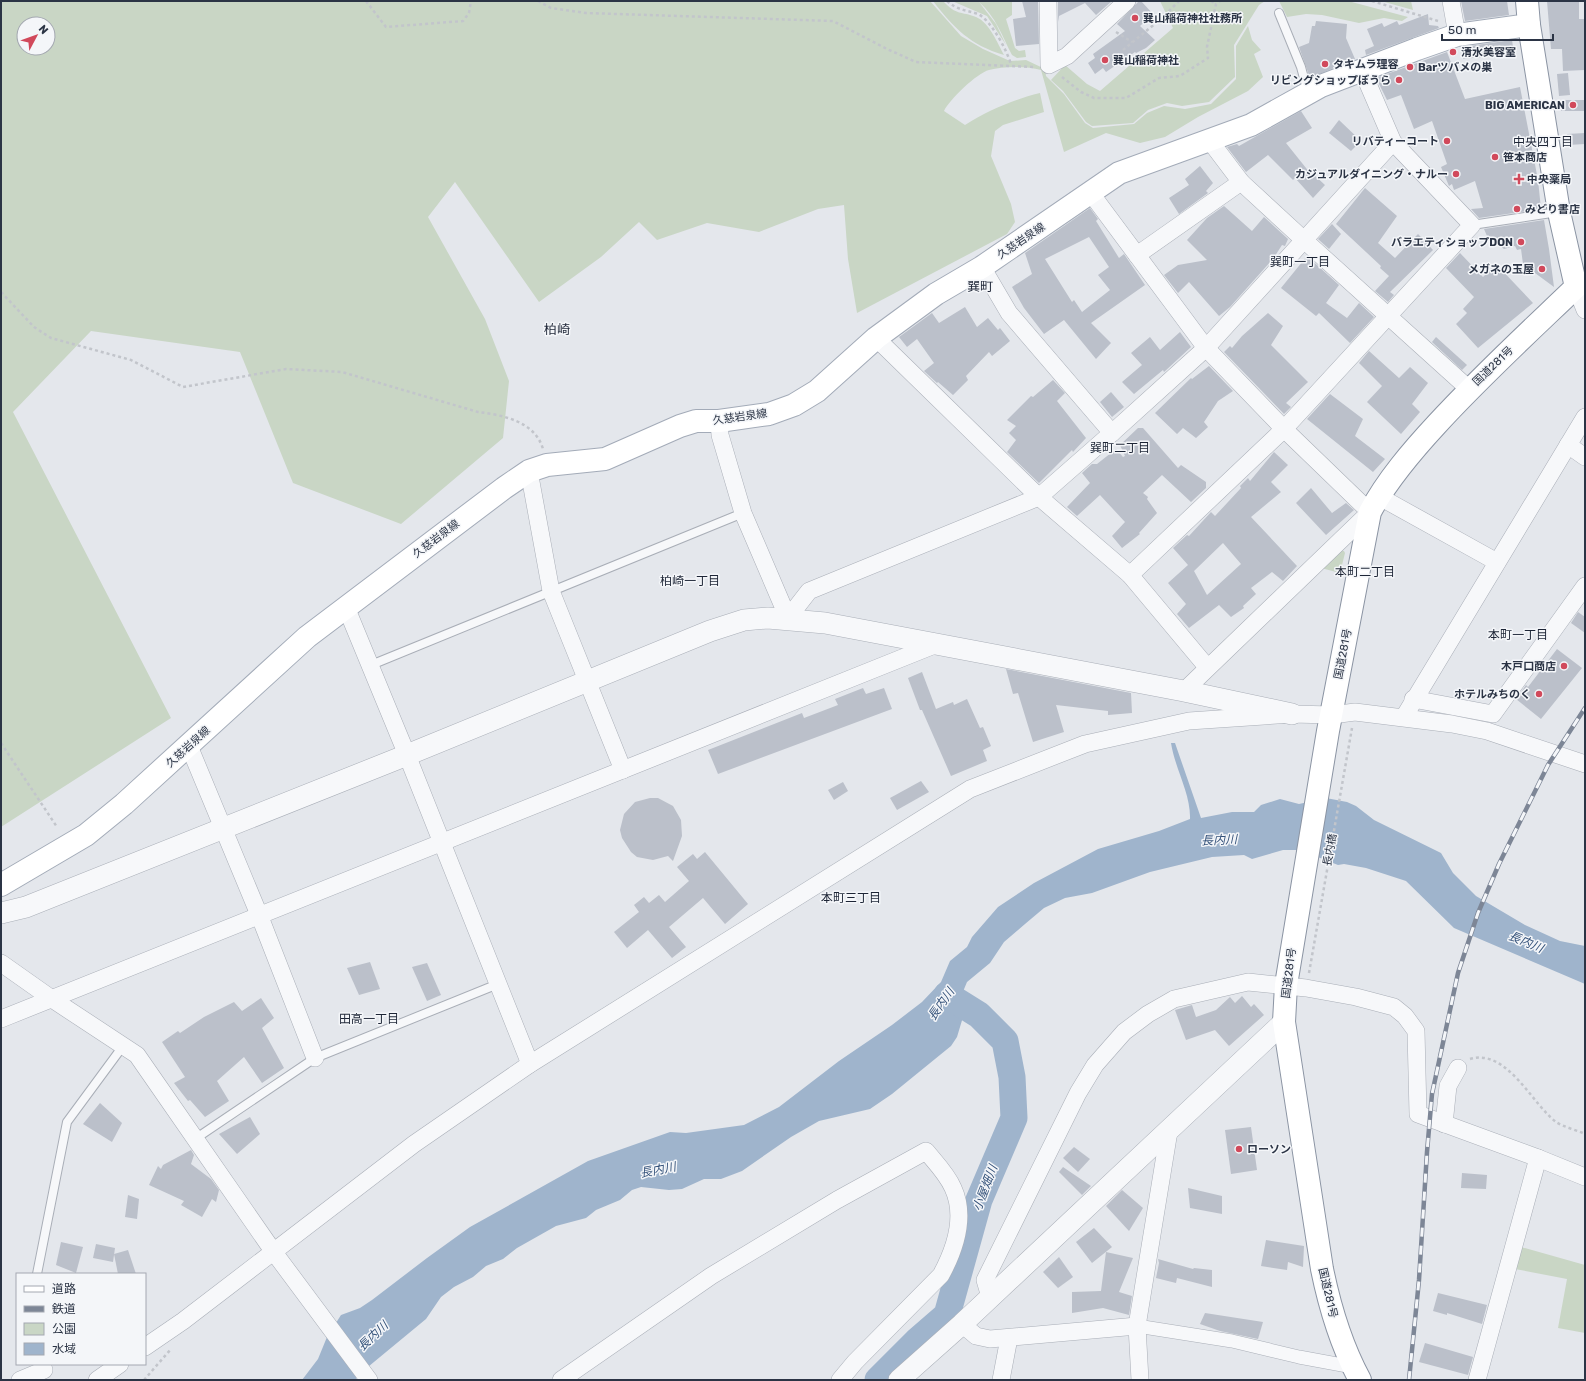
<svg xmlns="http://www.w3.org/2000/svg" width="1586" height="1381" font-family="Rubik,'Noto Sans JP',sans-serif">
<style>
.green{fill:#c9d6c5;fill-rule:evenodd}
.water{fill:#9fb4cc}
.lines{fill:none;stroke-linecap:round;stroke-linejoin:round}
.river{stroke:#9fb4cc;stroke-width:27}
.building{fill:#bbc0ca;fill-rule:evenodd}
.service-casing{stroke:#a9aeb7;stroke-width:10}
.pedestrian-casing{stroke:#a9aeb7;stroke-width:14}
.minor-casing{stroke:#a9aeb7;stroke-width:18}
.tertiary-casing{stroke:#a9aeb7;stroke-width:22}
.primary-casing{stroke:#a3abb8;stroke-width:24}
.trunk-casing{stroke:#8b94a3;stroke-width:24}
.path{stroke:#c2c5cb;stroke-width:2.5;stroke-dasharray:3 3;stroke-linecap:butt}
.service{stroke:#f7f8fa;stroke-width:8}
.pedestrian{stroke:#f7f8fa;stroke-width:13}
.minor{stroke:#f7f8fa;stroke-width:17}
.tertiary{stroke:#f7f8fa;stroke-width:21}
.primary{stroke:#fff;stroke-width:22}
.trunk{stroke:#fff;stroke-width:22}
.rail-casing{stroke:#7d8696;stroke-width:4.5}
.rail{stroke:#f4f6f9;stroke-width:3;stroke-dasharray:9;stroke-linecap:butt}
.poi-dot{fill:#d1495b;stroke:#f4f6f9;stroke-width:1.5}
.labels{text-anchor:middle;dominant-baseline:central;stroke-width:3;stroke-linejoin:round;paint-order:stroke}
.poi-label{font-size:11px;font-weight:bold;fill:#2b3445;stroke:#f4f6f9;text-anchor:start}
.street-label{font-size:11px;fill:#2b3445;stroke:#f4f6f9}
.neighbourhood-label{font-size:12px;fill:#1d2536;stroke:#f4f6f9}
.water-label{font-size:12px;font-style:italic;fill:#34527a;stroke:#f4f6f9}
.quarter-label{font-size:13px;fill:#1d2536;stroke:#f4f6f9}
</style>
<rect width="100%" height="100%" fill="#e4e7ec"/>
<!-- green -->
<g class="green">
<path d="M1 1H930L961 36 983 49 1010 61 1026 60 1045 69 1046 76 1064 94 1085 123 1093 128 1134 124 1147 113 1164 106 1185 109 1211 104 1236 79V46L1248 26 1252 40 1261 50 1254 54 1263 77 1248 91 1198 117 1165 137 1140 143 1106 133 1064 152 1041 70C1027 66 1004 66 989 70 977 73 949 100 944 111L965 125C989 110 1012 100 1040 93L1044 112 1003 125 995 131 991 156 1011 204 1015 222 1007 234 857 313 848 259 844 205 818 209 759 232 707 223 657 240 639 222 601 257 539 302 455 182 428 217 485 319 509 381 503 438 401 524 293 483 240 352 91 331 13 412 171 718 1 827ZM24 24H48V48H24Z"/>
<path d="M933 1H943C957 16 961 11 976 17 989 22 998 44 1004 55 970 45 954 28 933 1Z"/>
<path d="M952 1H1012V15L1006 19 1015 48 1019 51 1025 50 1026 57 1017 58 1012 55C1002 36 996 17 979 2L996 24 1006 45 987 16Z"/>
<polygon points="1160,1 1265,1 1259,5 1234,45 1235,77 1209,102 1182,106 1167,103 1148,110 1133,123 1092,126 1086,122 1063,91 1051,80 1065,65 1087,84 1100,91 1173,28"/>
<polygon points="1279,1 1348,1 1408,17 1402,21 1384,18 1359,23 1322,15 1306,14 1287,17"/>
<polygon points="1381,1 1411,1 1413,10"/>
<polygon points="1341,551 1344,551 1345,553 1340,573 1321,568"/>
<polygon points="1521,1247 1585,1265 1585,1333 1558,1328 1567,1279 1515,1269"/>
</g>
<!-- water -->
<path class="water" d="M1171 743H1175L1201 818 1232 812H1254L1261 805 1280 799 1299 804 1326 798 1347 802 1356 806 1374 820 1441 853 1453 873 1476 896 1525 925 1560 941 1585 946V984L1454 928 1406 881 1366 868 1344 864 1338 865 1300 850H1283L1252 859 1244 855 1212 857 1150 872 1092 893 1065 898 1044 908 1025 924 1004 942 990 963 967 982 962 994 963 1017 957 1037 951 1046 892 1094 870 1109 819 1121 791 1137 742 1171 721 1179H704L682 1189 669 1190 641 1187 632 1190 620 1200 596 1210 586 1218 556 1226 517 1248 503 1259 486 1266 473 1277 454 1287 441 1297 426 1319 357 1376 356 1380H302L318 1359 327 1337 341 1315 360 1308 372 1300 427 1258 470 1227 588 1161 670 1132 686 1133 744 1125 779 1107 839 1061 892 1025 922 1002 941 982 950 961 967 947 972 937 998 907 1034 883 1098 849 1159 831 1190 819C1191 794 1175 769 1171 743Z"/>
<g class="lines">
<!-- river -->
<polyline class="river" points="878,1380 917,1341 947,1315 979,1200 1014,1118 1012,1077 1005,1041 979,1015 947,995"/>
</g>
<!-- building -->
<g class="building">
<polygon points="1022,1 1038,1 1039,44 1016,46 1013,19 1026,17"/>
<polygon points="1058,1 1112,1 1096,15 1085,3 1059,16 1058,22"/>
<polygon points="1139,1 1141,1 1153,14 1140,26 1155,40 1146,48 1136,53 1135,52 1106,72 1103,68 1095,74 1088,63 1095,58 1093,54 1125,31 1117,24"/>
<polygon points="1461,1 1507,1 1509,15 1465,21"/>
<polygon points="1547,1 1579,1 1579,19 1585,19 1585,70 1563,71 1562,49 1551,49"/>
<polygon points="1428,14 1429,25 1438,26 1439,28 1366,55 1365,50 1374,46 1367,29 1382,23 1384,27 1397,21 1399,25"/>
<polygon points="1316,21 1347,24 1346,38 1355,59 1310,78 1299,47 1309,43 1312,26 1315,26"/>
<polygon points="1512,40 1514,54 1463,59 1462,47"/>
<polygon points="1447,52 1465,99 1520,87 1538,180 1541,209 1479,218 1471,209 1483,208 1475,181 1454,190 1452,184 1449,186 1441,167 1447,164 1432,121 1414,129 1401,95 1387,100 1376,78"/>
<polygon points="1568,73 1570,95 1559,96 1557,74"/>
<rect x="1561" y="100" width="24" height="11"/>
<polygon points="1301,111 1312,128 1286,143 1310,173 1311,172 1325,185 1313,198 1295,178 1293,180 1268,155 1246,172 1227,147 1237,144 1239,146"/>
<polygon points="1339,120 1361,141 1351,151 1329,133"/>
<polygon points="1585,133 1585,144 1568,145 1567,134"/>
<polygon points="1200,166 1213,183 1206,191 1208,193 1179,214 1169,198 1189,185 1185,179"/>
<polygon points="1365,188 1397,216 1378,243 1395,258 1418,234 1433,250 1390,292 1394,295 1388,302 1375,291 1389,276 1380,268 1381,266 1336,224"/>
<polygon points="1224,206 1252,231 1264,217 1288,239 1285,246 1282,245 1273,259 1230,307 1219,316 1189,282 1178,293 1164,275 1178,265 1207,260 1187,240 1207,218"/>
<path d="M1090 208 1098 219 1096 221 1119 258 1124 254 1145 285 1091 323 1111 343 1096 359 1064 320 1044 334 1024 308 1012 287 1032 274 1025 253ZM1089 237 1109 267 1098 275 1110 290 1082 312 1074 300 1072 302 1045 259Z"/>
<polygon points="1544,220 1549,249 1554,287 1535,273 1530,263 1523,264 1521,249 1517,250 1515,246 1504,249 1487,236 1484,229"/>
<polygon points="1332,224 1341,234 1329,249 1318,239"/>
<polygon points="1460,253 1483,277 1496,264 1533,303 1478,348 1456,324 1467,313 1463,309 1474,297 1446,268"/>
<polygon points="1307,256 1339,285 1326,303 1347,318 1359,303 1374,317 1350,343 1319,313 1316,316 1281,288"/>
<polygon points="965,307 977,327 988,318 998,330 1000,328 1010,341 992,356 989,352 966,376 968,380 953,395 938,382 937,383 924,371 934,363 917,339 907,347 899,337 932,313 939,323"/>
<polygon points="1268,313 1283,326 1271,345 1308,382 1286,403 1291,407 1284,414 1224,352 1230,346 1232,348 1242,336"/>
<polygon points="1180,332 1191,347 1164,372 1163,370 1134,394 1122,382 1142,365 1131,353 1150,337 1160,350"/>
<polygon points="1436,337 1467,365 1462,370 1432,342"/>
<polygon points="1369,351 1399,378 1410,367 1428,383 1412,404 1420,412 1401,434 1367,402 1382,386 1359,363"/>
<polygon points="1209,366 1233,391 1218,401 1204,422 1208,427 1196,438 1183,428 1177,434 1155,413 1191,378 1192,379"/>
<polygon points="1053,380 1065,393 1057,401 1086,438 1073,452 1072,450 1039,483 1007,452 1016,440 1009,433 1016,426 1007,420 1031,396 1033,397"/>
<polygon points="1111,392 1124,407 1112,417 1100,402"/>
<polygon points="1330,394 1363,419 1355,436 1385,459 1373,472 1307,419"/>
<polygon points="1138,428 1143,428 1178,468 1181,465 1206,482 1206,488 1191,502 1162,475 1143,493 1148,497 1147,499 1157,513 1139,533 1140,534 1122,548 1112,536 1125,522 1100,495 1077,516 1067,507 1090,483 1082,473 1092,464 1097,464 1116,449 1123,457 1125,456 1120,445"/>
<path d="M1274 452 1288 465 1271 482 1281 492 1251 517 1297 566 1283 581 1272 572 1251 588 1256 594 1243 606 1244 608 1231 617 1219 605 1189 628 1177 614 1186 604 1168 583 1188 565 1173 548 1187 535 1189 536 1211 512 1215 516 1241 488 1240 486 1248 478 1250 481ZM1223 543 1241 564 1207 595 1194 571Z"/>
<polygon points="1311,488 1332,513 1346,503 1354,510 1326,535 1296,503"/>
<polygon points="1578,612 1585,617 1585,633 1571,623"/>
<polygon points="1557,649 1582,668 1541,719 1516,699 1526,685 1528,687"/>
<polygon points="1006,669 1131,693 1132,713 1108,715 1108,711 1056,705 1064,732 1033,742 1018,693 1013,694"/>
<polygon points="922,672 936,709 953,702 954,705 967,699 980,728 983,727 991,746 983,750 987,761 951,776 922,710 920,710 908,678"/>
<polygon points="863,688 866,694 884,688 892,709 718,774 708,750 802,713 804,718 838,705 835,699"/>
<polygon points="921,781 929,792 897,810 890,798"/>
<polygon points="843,782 848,791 834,800 828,790"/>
<polygon points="650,798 658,798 673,806 681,820 682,836 673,861 668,856 653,860 637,857 631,852 622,838 620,830 624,814 635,802"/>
<polygon points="705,852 748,904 725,924 703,898 669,927 686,947 672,958 648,930 627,948 614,932 639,912 634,905 644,897 649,903 659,895 665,902 689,881 677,867 693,854 697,859"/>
<polygon points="370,962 380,989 359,995 347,968"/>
<polygon points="427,963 441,995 427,1001 412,967"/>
<polygon points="1242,996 1251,1007 1254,1004 1264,1015 1229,1046 1215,1030 1186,1040 1175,1010 1192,1005 1196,1017 1216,1010 1230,997 1235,1003"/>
<polygon points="261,998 274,1018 262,1028 284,1068 262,1083 244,1057 217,1081 229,1101 205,1117 190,1100 188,1101 174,1083 185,1077 162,1042 178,1031 180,1033 204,1017 234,1002 242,1011"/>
<polygon points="100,1103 122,1123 112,1142 83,1124"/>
<polygon points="250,1117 260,1134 237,1154 219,1134"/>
<polygon points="1251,1127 1257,1170 1231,1174 1225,1130"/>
<polygon points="1074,1147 1090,1159 1078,1172 1063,1158"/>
<polygon points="191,1150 194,1155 191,1164 211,1179 219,1190 216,1202 212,1199 202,1217 181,1205 184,1201 149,1185 158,1166 161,1169 163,1165"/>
<polygon points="1063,1167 1091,1186 1082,1195 1059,1172"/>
<polygon points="1462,1173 1487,1175 1486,1189 1461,1188"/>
<polygon points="1188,1188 1222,1196 1222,1214 1190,1208"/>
<polygon points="1122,1190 1143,1208 1129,1231 1106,1206"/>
<polygon points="128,1195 139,1199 137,1219 125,1217"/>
<polygon points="1094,1228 1112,1247 1092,1263 1076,1242"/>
<polygon points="1266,1240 1304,1246 1303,1267 1288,1262 1287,1270 1261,1266"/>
<polygon points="61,1242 83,1247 76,1273 56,1265"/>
<polygon points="96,1244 115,1248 113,1262 93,1258"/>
<polygon points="128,1250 136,1274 118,1274 114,1254"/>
<polygon points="1106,1252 1133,1258 1119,1292 1132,1296 1129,1315 1103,1308 1072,1313 1072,1292 1101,1291"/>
<polygon points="1059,1257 1073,1277 1058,1288 1043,1272"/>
<polygon points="1158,1259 1193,1269 1194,1268 1212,1270 1212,1287 1177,1278 1176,1283 1156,1278 1159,1263"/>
<polygon points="1438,1293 1487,1305 1482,1324 1447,1313 1447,1315 1433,1311"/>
<polygon points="1205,1313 1263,1322 1258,1339 1220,1331 1200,1324"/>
<polygon points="1425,1343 1473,1357 1468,1375 1419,1362"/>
</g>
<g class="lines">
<defs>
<g id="service">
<polyline points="1279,13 1301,67 1308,93"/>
<polyline points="1472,225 1558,212"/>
<polyline points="371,665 743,513"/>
<polyline points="195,1139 315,1058 498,984"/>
<polyline points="37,1274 67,1122 123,1046"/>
</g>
<polyline id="pedestrian" points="1137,1326 1232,1341 1299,1357 1353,1367"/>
<g id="minor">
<polyline points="1048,1 1049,65 1067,56 1127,1"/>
<polyline points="1451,1 1457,35"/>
<polyline points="1210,141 1241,182 1304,240 1469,389"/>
<polyline points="1090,192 1206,348 1284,429 1370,512 1184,691"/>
<polyline points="1137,255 1241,182"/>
<polyline points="982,267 1009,313 1112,433"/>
<polyline points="1585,282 1576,287 1585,310"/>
<polyline points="876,338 1039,497 1130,575 1207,667"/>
<polyline points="719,421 720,435 743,513 788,618"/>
<polyline points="1568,445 1585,457"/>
<polyline points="529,471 551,591 623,770"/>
<polyline points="1378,496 1497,562"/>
<polyline points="1130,575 1284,429 1472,225 1393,142 1362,70"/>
<polyline points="346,607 407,755 530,1064"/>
<polyline points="788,618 809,591 1039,497 1112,433 1206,348 1393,142"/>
<polyline points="1413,699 1493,714 1585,586"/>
<polyline points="1404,717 1585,417"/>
<polyline points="189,746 260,917 315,1058"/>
<polyline points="1,963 52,999 137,1055 273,1251 369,1380"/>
<polyline points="1,1019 937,644"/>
<polyline points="1444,1124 1448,1086 1458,1068"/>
<polyline points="990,1297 985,1280 1078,1093 1095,1065 1124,1032 1148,1014 1174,999 1248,982 1306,988 1356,997 1394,1007 1405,1016 1416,1031 1418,1114 1538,1158 1585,1177"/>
<polyline points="962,1324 976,1336 990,1339 1137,1326"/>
<polyline points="145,1347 183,1321 414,1144 530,1064 970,789 1085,744 1189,721 1292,714 1332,715 1355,712 1452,724 1487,731 1585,764"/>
<polyline points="20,1380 44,1370 42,1364"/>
<polyline points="97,1380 120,1364"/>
<path d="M561 1380 711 1276 837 1200 926 1151C935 1162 947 1174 953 1188 966 1216 955 1249 941 1275L855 1362 840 1380"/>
<polyline points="1001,1380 1009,1338"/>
<polyline points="1140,1380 1137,1326 1169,1131"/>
<polyline points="1477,1380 1538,1158"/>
</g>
<g id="tertiary">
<polyline points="1,913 26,907 407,755 710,631 744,620 768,618 825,623 1184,691 1292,714"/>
<polyline points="899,1380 962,1324 1284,1022"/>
</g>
<polyline id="primary" points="1,885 86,835 124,804 307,637 504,488 529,471 547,465 605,459 680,426 696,421 719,421 769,414 794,405 817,391 876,338 936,294 982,267 1119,173 1251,125 1321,86 1417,49 1457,35 1529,25"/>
<path id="trunk" d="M1360 1380C1341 1345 1330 1308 1322 1269L1284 1022 1286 985 1328 731 1370 512C1387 480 1412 451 1437 424 1481 376 1529 332 1576 287L1559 212 1529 25 1527 1"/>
</defs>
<!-- service casing -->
<use href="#service" class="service-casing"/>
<!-- pedestrian casing -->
<use href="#pedestrian" class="pedestrian-casing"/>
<!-- minor casing -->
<use href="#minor" class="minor-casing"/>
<!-- tertiary casing -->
<use href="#tertiary" class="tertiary-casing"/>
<!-- primary casing -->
<use href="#primary" class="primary-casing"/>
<!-- trunk casing -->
<use href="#trunk" class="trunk-casing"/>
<!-- path -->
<g class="path">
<polyline points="366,1 386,27 463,21 469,13 471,1"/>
<polyline points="538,1 551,8 586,13 833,21 887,49 916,62 1035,67"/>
<path d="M947 1C957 10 966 10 978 14 991 20 1008 52 1011 65"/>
<polyline points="1211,1 1216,4"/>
<polyline points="1372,1 1438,21"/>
<polyline points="1116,32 1132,42"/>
<polyline points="1123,50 1162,18 1179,1"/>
<polyline points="1062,77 1081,92 1094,98 1126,98 1159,78 1180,76 1208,58 1207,47 1216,4 1220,1"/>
<path d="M1 292 34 327 51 338 131 360 183 387 286 369 342 372 478 412C502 415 535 421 543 449"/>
<polyline points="1,743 57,827"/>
<polyline points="1309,973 1352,728"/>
<path d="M1470 1059C1507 1048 1532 1104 1556 1122 1564 1127 1576 1130 1585 1134"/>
<polyline points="144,1380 171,1349"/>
</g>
<!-- service -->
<use href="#service" class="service"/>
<!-- pedestrian -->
<use href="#pedestrian" class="pedestrian"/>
<!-- minor -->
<use href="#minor" class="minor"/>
<!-- tertiary -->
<use href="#tertiary" class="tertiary"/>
<!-- primary -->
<use href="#primary" class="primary"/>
<!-- trunk -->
<use href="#trunk" class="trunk"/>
<defs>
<polyline id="rail" points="1409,1380 1419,1280 1427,1152 1432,1094 1458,973 1478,913 1499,864 1548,765 1585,708"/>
</defs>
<!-- rail casing -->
<use href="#rail" class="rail-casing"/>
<!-- rail -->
<use href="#rail" class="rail"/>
</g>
<!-- markers -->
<g class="poi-dot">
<circle cx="1135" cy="18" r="4"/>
<circle cx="1453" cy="52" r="4"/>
<circle cx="1105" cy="60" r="4"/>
<circle cx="1325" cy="64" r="4"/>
<circle cx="1410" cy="67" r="4"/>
<circle cx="1399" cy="80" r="4"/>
<circle cx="1573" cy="105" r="4"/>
<circle cx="1447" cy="141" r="4"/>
<circle cx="1495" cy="157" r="4"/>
<circle cx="1456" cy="174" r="4"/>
<path d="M1517 173h4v4h4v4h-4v4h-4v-4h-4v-4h4z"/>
<circle cx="1517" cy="209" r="4"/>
<circle cx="1521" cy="242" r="4"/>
<circle cx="1542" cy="269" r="4"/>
<circle cx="1564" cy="666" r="4"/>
<circle cx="1539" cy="694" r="4"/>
<circle cx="1239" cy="1149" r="4"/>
</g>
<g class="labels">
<!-- poi labels -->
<g class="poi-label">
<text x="1143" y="18">巽山稲荷神社社務所</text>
<text x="1461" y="52">清水美容室</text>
<text x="1113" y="60">巽山稲荷神社</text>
<text x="1333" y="64">タキムラ理容</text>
<text x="1418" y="67">Barツバメの巣</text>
<text x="1391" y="80" text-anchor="end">リビングショップぼうら</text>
<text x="1565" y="105" text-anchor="end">BIG AMERICAN</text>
<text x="1439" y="141" text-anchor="end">リバティーコート</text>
<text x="1503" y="157">笹本商店</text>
<text x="1448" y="174" text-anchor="end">カジュアルダイニング・ナルー</text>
<text x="1527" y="179">中央薬局</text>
<text x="1525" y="209">みどり書店</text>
<text x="1513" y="242" text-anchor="end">バラエティショップDON</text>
<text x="1534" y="269" text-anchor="end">メガネの玉屋</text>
<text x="1556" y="666" text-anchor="end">木戸口商店</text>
<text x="1531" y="694" text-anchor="end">ホテルみちのく</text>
<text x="1247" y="1149">ローソン</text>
</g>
<!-- street labels -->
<g class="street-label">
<text transform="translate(1021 241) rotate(-34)">久慈岩泉線</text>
<text transform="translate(1493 366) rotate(-44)">国道281号</text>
<text transform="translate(740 417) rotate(-8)">久慈岩泉線</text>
<text transform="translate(436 539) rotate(-37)">久慈岩泉線</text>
<text transform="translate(1343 654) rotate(-79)">国道281号</text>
<text transform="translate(188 747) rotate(-42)">久慈岩泉線</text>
<text transform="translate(1330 850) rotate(-80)">長内橋</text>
<text transform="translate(1289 973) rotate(-83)">国道281号</text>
<text transform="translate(1328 1293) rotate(77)">国道281号</text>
</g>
<!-- neighbourhood labels -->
<g class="neighbourhood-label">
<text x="1543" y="142">中央四丁目</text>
<text x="1300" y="262">巽町一丁目</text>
<text x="1120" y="448">巽町二丁目</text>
<text x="1365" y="572">本町二丁目</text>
<text x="690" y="581">柏崎一丁目</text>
<text x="1518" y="635">本町一丁目</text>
<text x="851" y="898">本町三丁目</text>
<text x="369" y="1019">田高一丁目</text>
</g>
<!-- water labels -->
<g class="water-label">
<text transform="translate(1219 840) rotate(-2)">長内川</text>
<text transform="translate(1526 942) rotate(23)">長内川</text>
<text transform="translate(941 1004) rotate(-55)">長内川</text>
<text transform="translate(658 1170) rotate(-11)">長内川</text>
<text transform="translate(985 1188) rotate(-69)">小屋畑川</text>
<text transform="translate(373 1336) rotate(-43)">長内川</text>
</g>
<!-- quarter labels -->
<g class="quarter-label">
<text x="980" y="286">巽町</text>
<text x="557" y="329">柏崎</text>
</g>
</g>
<!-- border -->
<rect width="1586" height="1381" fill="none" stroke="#2b3445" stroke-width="4"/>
<!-- legend -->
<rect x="16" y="1273" width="130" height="92" fill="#f4f6f9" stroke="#a4a8b1"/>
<rect x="24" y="1286" width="20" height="6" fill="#ffffff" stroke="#a4a8b1"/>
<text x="52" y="1293" font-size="12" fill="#2b3445">道路</text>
<rect x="24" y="1306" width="20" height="6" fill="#7d8696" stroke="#a4a8b1"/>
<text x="52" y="1313" font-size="12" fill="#2b3445">鉄道</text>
<rect x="24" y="1323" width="20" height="12" fill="#c9d6c5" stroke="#a4a8b1"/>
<text x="52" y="1333" font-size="12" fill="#2b3445">公園</text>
<rect x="24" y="1343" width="20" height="12" fill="#9fb4cc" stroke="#a4a8b1"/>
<text x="52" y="1353" font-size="12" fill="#2b3445">水域</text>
<!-- north arrow -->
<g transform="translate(36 36) rotate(49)"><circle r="19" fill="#f4f6f9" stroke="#a4a8b1"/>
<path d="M0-3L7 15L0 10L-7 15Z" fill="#d1495b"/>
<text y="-6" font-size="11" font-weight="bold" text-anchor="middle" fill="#2b3445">N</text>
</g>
<!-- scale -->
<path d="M1442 34v6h111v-6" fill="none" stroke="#2b3445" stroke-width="2"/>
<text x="1448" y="34" font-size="12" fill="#2b3445" stroke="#f4f6f9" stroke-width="3" paint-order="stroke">50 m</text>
</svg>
